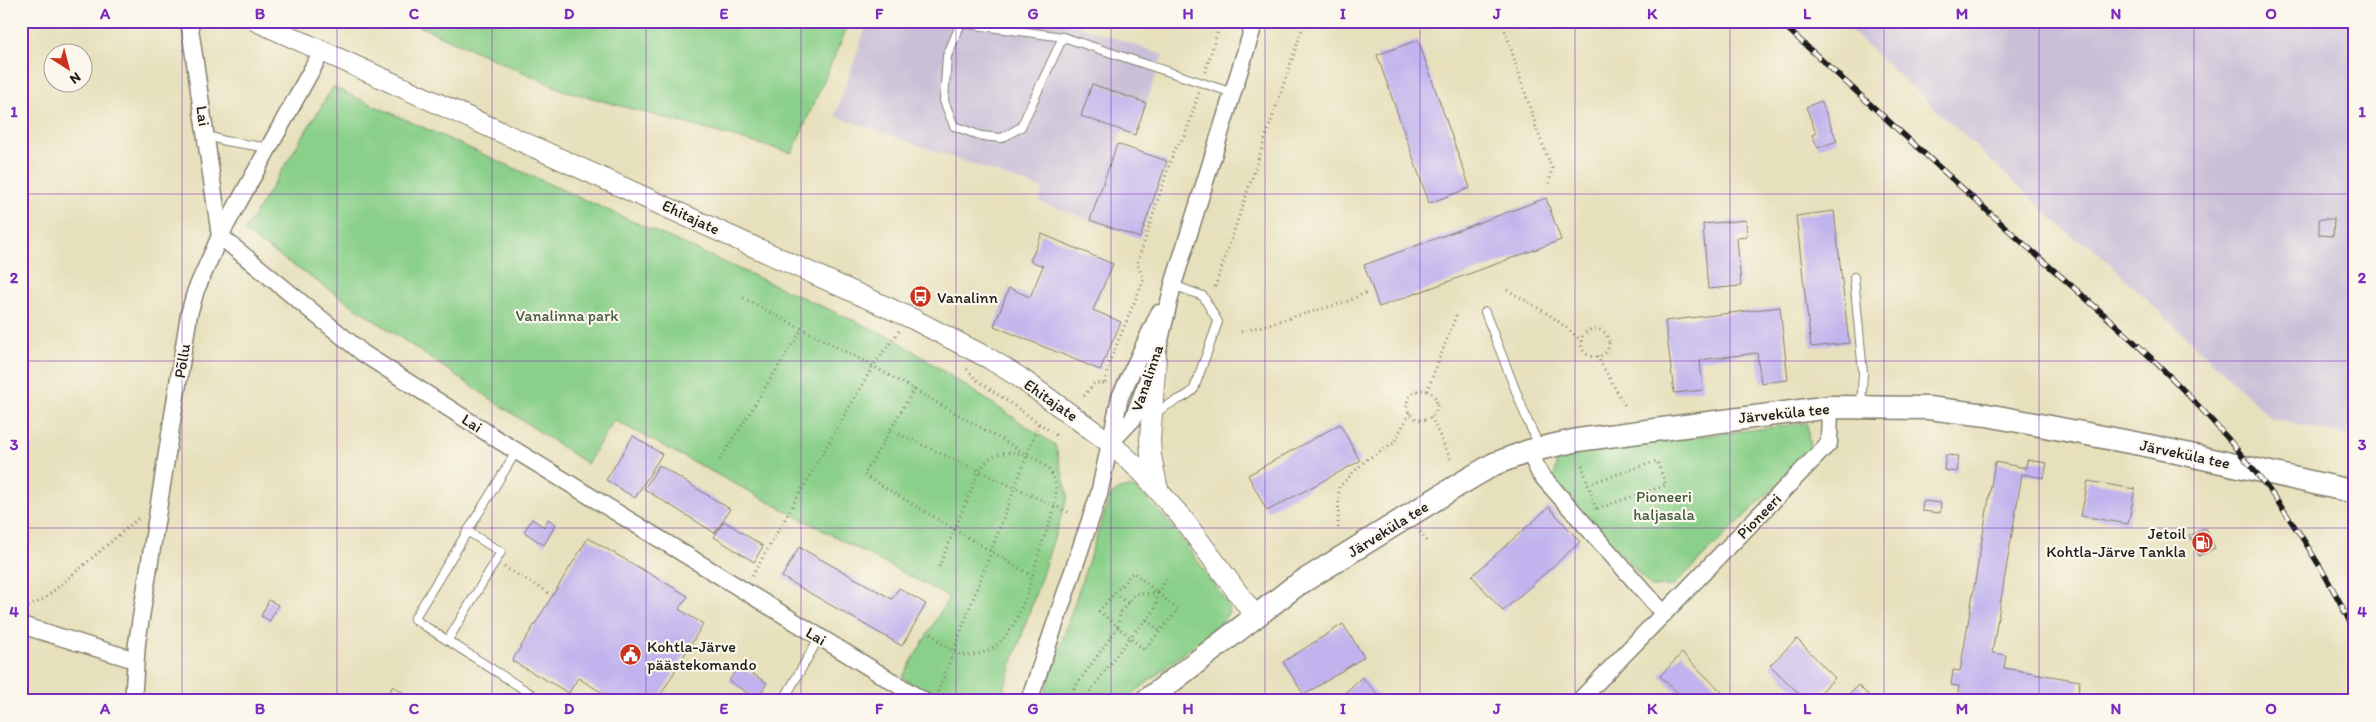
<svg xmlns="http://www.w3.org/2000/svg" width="2376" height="722" font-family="Itim,sans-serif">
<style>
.industrial{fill:#c9bfd7}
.green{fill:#8bd08a;stroke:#547653}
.building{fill:#c1b3ed}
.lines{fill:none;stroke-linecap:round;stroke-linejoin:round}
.service-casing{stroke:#827e6c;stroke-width:10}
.minor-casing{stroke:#827e6c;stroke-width:19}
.tertiary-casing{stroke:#827e6c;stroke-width:22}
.secondary-casing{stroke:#827e6c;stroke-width:25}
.path{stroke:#827e6c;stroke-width:3;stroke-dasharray:1 4;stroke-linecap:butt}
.service{stroke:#fff;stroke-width:8}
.minor{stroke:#fff;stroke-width:16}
.tertiary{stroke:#fff;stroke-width:20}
.secondary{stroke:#fff;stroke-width:22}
.rail-casing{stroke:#1c1c1c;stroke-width:5.5}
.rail{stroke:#fbf7ec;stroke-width:4;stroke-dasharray:11;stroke-linecap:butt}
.grid{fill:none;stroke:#7b2cbf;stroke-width:1;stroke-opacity:0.55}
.labels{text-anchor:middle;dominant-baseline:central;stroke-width:4.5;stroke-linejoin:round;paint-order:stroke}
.street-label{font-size:16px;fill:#1c1c1c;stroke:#fbf7ec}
.poi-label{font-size:16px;fill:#1c1c1c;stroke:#fbf7ec;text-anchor:start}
.park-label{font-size:16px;fill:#435b42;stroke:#fbf7ec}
.neatline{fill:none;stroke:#7b2cbf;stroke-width:2}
.grid-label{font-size:16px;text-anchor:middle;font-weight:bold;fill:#7b2cbf}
</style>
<rect width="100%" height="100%" fill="#fbf7ec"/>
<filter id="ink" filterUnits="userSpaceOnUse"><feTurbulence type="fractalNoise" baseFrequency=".02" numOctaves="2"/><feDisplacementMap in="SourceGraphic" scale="10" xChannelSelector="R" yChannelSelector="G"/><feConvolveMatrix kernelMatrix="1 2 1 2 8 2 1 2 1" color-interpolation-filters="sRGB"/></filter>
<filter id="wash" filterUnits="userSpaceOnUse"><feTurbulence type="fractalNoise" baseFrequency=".0096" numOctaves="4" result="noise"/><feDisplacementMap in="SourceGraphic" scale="20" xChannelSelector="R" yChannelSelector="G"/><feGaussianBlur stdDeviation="1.12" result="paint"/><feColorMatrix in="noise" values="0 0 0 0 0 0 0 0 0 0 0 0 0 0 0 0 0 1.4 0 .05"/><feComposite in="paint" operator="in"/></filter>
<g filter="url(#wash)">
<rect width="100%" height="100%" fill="#e7e0bc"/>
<!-- industrial -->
<g class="industrial">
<polygon points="868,21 1065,21 1163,55 1135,135 1122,131 1090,220 1039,202 1043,189 835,116"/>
<polygon points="1841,21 2355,21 2355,438 2272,419 2092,247 2075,239"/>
</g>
<!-- green -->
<g class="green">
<polygon points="408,21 850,21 792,153 563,90"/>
<polygon points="333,87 895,339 1055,445 1068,496 1000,701 945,701 902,678 949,597 614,420 587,464 244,232"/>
<polygon points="1807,423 1810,452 1673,586 1651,587 1554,479 1558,454"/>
<path d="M1130 487C1155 495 1209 578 1227 603L1229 612 1221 623 1124 701H1042L1110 496 1119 489Z"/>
</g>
<g id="blocks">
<!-- building -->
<g class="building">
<polygon points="1418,40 1470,188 1429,203 1377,55"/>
<polygon points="1092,84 1146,103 1135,135 1081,116"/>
<polygon points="1821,101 1837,141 1818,148 1812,135 1816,133 1806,107"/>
<polygon points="1117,144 1167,161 1140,238 1090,220"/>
<polygon points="1546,198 1561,240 1379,307 1364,265"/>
<polygon points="1834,211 1849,343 1811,347 1796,216"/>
<polygon points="2319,219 2334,219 2333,236 2319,235"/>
<polygon points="1746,220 1747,237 1737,238 1741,286 1708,289 1703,224"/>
<polygon points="1042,234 1113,264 1093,310 1121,322 1100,370 994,326 1009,288 1030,297 1043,266 1030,261"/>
<polygon points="1780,307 1788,380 1761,383 1757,353 1700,360 1703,390 1674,393 1665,321"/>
<polygon points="1340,424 1360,461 1267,511 1248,475"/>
<polygon points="633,436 662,454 635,498 606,480"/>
<polygon points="1946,455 1959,456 1957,472 1944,470"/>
<polygon points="2027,460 2047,463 2044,478 2022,474 1992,653 2006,655 2004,668 2080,681 2077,700 1957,701 1959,686 1951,685 1953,670 1960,671 1995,462 2026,468"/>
<polygon points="659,465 730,509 715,533 644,489"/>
<polygon points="2088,481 2135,489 2128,524 2081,516"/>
<polygon points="1923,501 1941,503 1940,513 1922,511"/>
<polygon points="1549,507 1580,542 1503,611 1472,576"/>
<polygon points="532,519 544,527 548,519 556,524 544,545 524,532"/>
<polygon points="724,521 763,546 754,562 714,537"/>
<polygon points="2205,528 2215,548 2199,556 2189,536"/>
<polygon points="588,538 688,596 679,609 703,624 657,701 616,701 578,678 569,693 512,661"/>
<polygon points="799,547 892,599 899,588 926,604 902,646 782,577"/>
<polygon points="269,600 278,605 270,621 261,616"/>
<polygon points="1343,624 1364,657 1304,695 1283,662"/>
<polygon points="1797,639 1835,678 1812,701 1806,701 1770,665"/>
<polygon points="1682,653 1725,695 1719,701 1686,701 1660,676"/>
<polygon points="739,665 767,683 757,699 729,681"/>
<polygon points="1362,677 1380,697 1375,701 1336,701"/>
<polygon points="1858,685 1870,697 1866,701 1842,701"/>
<polygon points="393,686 407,695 404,701 389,693"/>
</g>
</g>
</g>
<g filter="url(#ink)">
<use href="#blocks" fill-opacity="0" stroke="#827e6c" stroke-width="1"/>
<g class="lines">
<defs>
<g id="service">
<polyline points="1063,37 961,23 947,56 944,101 954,126 981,136 1002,138 1021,127 1063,37 1233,93"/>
<polyline points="205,135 225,141 269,148"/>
<polyline points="1854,277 1863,373 1861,407"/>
<polyline points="1485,312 1528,422 1540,447"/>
<path d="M1156 414C1167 401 1186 400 1194 389L1218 322 1203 296 1173 285"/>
<polyline points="516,452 414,619 542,701"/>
<polyline points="448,640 501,552 467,531"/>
<polyline points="783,701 819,638"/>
</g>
<g id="minor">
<polyline points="189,21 220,236 364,354 500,441 924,701"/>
<polyline points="1110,443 1133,419 1156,357 1173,285 1255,21"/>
<polyline points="1529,451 1540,474 1664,614"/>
<polyline points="21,625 135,660"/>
<polyline points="133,701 137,643 189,314 196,290 220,236 322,51"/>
<polyline points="1029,701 1099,494 1120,397 1159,313"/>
<polyline points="1579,701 1829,443 1830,407"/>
</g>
<g id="tertiary">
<polyline points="256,21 913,319 990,359 1019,377 1110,443 1142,472 1183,519 1255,616"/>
<polyline points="1156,357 1150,440 1151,456 1158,490"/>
</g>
<polyline id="secondary" points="1146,701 1294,587 1460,484 1494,464 1529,451 1578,440 1830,407 1928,408 1987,415 2145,445 2355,492"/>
</defs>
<!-- service casing -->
<use href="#service" class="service-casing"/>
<!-- minor casing -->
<use href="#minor" class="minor-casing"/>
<!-- tertiary casing -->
<use href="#tertiary" class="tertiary-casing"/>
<!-- secondary casing -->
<use href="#secondary" class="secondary-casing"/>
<!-- path -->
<g class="path">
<polyline points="1502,21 1538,133 1552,168 1549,184"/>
<polyline points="1205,72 1221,21"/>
<polyline points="1215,287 1305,21"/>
<path d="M1507 290C1534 305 1561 320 1582 342"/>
<polyline points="743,298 873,366 1025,453"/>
<circle cx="1595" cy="343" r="14"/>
<polyline points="1241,332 1346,302 1367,292"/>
<polyline points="1597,356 1625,406"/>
<polyline points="967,369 977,380 1056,435"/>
<polyline points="1105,383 1109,363 1144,279 1137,264 1174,150 1185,136 1199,92"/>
<polyline points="914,389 864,475 1032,576"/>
<circle cx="1422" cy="405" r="15"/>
<polyline points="1427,391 1457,313"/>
<polyline points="1084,396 1094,383 1107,384"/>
<polyline points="1431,417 1451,460"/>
<polyline points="890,430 1070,513"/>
<polyline points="720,460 802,329"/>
<polyline points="1582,465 1596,509"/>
<polyline points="1588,484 1657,461 1666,485 1596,509"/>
<polyline points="1338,528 1339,487 1366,460 1394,443 1410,412"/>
<polyline points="1420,532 1428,543"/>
<polyline points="504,567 549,593"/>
<polyline points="752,576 873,366 899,331"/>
<polyline points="1115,593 1128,603"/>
<polygon points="1158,593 1155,610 1130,637 1118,627 1120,613 1135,594"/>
<polyline points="1158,593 1168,576"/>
<polyline points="24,609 44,599 140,517"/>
<polyline points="1147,620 1160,631"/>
<path d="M931 633C942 645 956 657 973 655 1018 649 1029 585 1040 549 1046 531 1058 506 1056 487 1054 467 1034 455 1016 453 997 451 990 456 979 471L938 569"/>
<polyline points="938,692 1039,423"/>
<polyline points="1065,701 1118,627 1099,611 1133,572 1178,610 1144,650 1130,637 1083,701"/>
</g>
<!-- service -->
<use href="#service" class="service"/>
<!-- minor -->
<use href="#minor" class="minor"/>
<!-- tertiary -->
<use href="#tertiary" class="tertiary"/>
<!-- secondary -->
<use href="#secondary" class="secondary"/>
<defs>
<path id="rail" d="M1779 21C1861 96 1942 170 2024 244 2086 299 2151 353 2207 415 2266 479 2317 553 2355 632"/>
</defs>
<!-- rail casing -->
<use href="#rail" class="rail-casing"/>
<!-- rail -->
<use href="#rail" class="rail"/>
</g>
</g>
<!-- grid -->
<path class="grid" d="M182 21V701M337 21V701M492 21V701M646 21V701M801 21V701M956 21V701M1111 21V701M1265 21V701M1420 21V701M1575 21V701M1730 21V701M1884 21V701M2039 21V701M2194 21V701M21 194H2355M21 361H2355M21 528H2355"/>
<!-- icons -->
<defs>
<symbol id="bus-disc" viewBox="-11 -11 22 22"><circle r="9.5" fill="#c8321e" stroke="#fbf7ec"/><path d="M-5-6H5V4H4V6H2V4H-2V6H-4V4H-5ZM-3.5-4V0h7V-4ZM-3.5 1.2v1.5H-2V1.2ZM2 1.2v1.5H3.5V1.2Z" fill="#fff"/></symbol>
<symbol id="fuel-disc" viewBox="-11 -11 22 22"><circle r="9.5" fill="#c8321e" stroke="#fbf7ec"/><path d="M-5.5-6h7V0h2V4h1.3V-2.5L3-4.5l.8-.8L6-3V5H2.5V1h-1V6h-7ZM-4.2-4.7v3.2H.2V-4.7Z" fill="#fff"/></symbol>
<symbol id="civic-disc" viewBox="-11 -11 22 22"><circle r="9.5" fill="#c8321e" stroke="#fbf7ec"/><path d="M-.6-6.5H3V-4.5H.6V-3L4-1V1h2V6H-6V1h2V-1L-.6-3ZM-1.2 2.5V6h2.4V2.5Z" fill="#fff"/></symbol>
</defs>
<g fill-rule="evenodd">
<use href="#bus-disc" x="908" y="284" width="25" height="25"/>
<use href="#fuel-disc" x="2190" y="530" width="25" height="25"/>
<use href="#civic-disc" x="618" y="642" width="25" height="25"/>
</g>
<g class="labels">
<!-- street labels -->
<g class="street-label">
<text transform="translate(203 116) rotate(82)">Lai</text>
<text transform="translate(691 217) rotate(25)">Ehitajate</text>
<text transform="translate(182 361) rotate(-81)">Põllu</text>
<text transform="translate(1147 378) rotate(-71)">Vanalinna</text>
<text transform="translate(1051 400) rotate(35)">Ehitajate</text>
<text transform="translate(1784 413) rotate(-6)">Järveküla tee</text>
<text transform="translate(472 423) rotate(33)">Lai</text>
<text transform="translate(2185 454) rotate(12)">Järveküla tee</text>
<text transform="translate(1759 516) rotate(-46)">Pioneeri</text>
<text transform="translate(1388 529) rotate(-32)">Järveküla tee</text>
<text transform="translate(816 636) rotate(31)">Lai</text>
</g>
<!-- poi labels -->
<g class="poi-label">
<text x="937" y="297">Vanalinn</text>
<text x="2186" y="533" text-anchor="end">Jetoil<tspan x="2186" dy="18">Kohtla-Järve Tankla</tspan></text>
<text x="647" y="646">Kohtla-Järve<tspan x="647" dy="18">päästekomando</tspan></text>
</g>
<!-- park labels -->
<g class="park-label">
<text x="567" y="315">Vanalinna park</text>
<text x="1664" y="496">Pioneeri<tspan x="1664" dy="18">haljasala</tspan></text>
</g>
</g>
<!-- margin -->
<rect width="2376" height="722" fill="none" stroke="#fbf7ec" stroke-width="55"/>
<!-- north arrow -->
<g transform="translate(68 68) rotate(144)"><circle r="24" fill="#fbf7ec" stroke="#a29f99"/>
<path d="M0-4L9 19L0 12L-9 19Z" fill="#c8321e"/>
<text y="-8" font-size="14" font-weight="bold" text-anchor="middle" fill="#1c1c1c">N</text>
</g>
<rect x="28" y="28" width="2320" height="666" class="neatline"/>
<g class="grid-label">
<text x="105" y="19">A</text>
<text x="260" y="19">B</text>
<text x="414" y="19">C</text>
<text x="569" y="19">D</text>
<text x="724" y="19">E</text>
<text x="879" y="19">F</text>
<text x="1033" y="19">G</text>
<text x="1188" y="19">H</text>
<text x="1343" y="19">I</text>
<text x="1497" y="19">J</text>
<text x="1652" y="19">K</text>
<text x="1807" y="19">L</text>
<text x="1962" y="19">M</text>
<text x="2116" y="19">N</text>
<text x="2271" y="19">O</text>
<text x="14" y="117">1</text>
<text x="2362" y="117">1</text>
<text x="14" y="283">2</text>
<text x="2362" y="283">2</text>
<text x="14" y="450">3</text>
<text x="2362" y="450">3</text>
<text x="14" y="617">4</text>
<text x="2362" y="617">4</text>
<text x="105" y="714">A</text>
<text x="260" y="714">B</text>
<text x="414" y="714">C</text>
<text x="569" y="714">D</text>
<text x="724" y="714">E</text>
<text x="879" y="714">F</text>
<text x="1033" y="714">G</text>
<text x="1188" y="714">H</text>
<text x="1343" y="714">I</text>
<text x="1497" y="714">J</text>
<text x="1652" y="714">K</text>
<text x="1807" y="714">L</text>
<text x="1962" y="714">M</text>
<text x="2116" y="714">N</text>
<text x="2271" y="714">O</text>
</g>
</svg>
